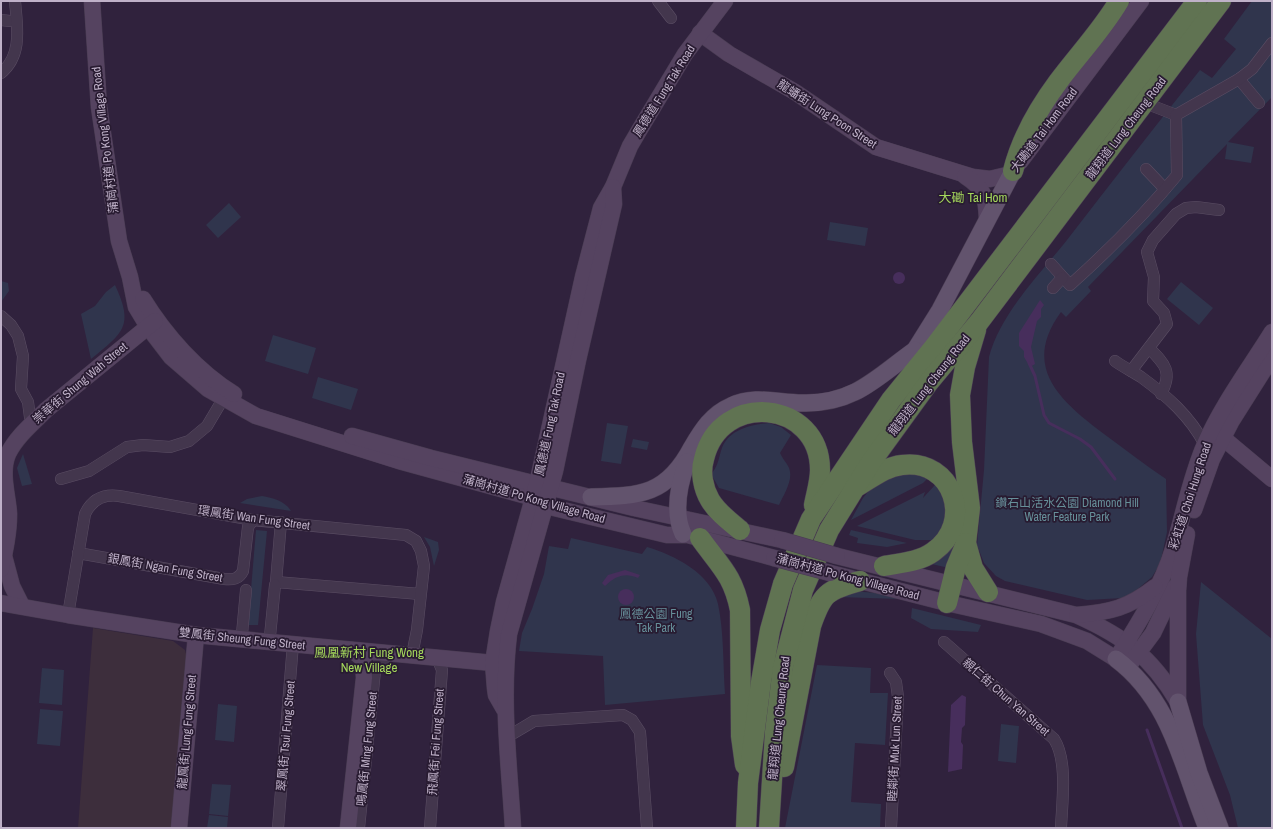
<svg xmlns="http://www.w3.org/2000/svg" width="1273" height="829" font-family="'Archivo Narrow','Noto Sans TC',sans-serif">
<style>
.medical{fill:#3d2e3c}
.green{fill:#30354d}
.water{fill:#472e5c}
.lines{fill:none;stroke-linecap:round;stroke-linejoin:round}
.stream{stroke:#472e5c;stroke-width:3}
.street-casing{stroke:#5b4e64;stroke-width:12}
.secondary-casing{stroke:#493c52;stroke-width:17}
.primary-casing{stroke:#493c52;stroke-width:18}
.highway-casing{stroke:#4b3e54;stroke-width:21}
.street{stroke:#43364d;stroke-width:11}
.secondary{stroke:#554360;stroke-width:16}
.primary{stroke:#62536d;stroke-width:17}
.highway{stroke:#607352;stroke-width:20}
.secondary-bridge-casing{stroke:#493c52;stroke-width:17;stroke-linecap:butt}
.secondary-bridge{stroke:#554360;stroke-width:16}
.labels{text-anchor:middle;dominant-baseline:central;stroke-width:3.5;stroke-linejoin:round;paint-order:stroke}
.street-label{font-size:12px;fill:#bfb1c8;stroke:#281b31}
.park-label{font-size:12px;fill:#67909a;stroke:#281b31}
.neighbourhood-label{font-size:13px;fill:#a5d85c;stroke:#281b31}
</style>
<rect width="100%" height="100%" fill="#30223d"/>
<!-- medical -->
<polygon class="medical" points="93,628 173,641 185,650 187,658 173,828 78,828"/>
<!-- green -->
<g class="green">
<path d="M1252 1H1272V97L1228 142 1254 147 1251 163 1225 159 1227 144 1088 287 1091 291 1066 317 1061 312C1020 368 1062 402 1104 434 1125 449 1145 465 1166 479L1167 532 1160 564 1152 577 1133 593 1123 598 1087 600 1005 581 996 576 984 563 977 545 984 470 989 357C1000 314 1039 275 1067 240 1111 183 1155 126 1200 70L1212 78 1236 49 1224 39Z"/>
<polygon points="229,203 241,217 218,238 206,225"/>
<polygon points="830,222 868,228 865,246 827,240"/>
<polygon points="1,281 8,283 9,291 1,302"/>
<polygon points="1181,282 1213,308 1199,325 1167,299"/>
<path d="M115 285C134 326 124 332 91 359L81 314 95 306 106 292Z"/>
<polygon points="273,335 316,348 308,374 265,361"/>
<polygon points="318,377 358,389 351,410 312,398"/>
<polygon points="607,423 628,426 621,464 601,461"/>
<path d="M769 423 781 427 791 435 780 453C782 458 786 462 788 466 795 478 784 494 779 505L719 488 711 474C718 466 718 461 721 451 727 430 749 425 769 423Z"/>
<polygon points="633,439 649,442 647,450 631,447"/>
<polygon points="23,454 32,484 22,486 17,468"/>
<polygon points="898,469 928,478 923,483 851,520 863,498 872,487"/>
<path d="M935 485C952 508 947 516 937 540H915L857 526 925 492 923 498Z"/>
<path d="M262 496C273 498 285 501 291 511L240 503 247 499Z"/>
<polygon points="256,530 267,531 258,625 248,625"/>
<polygon points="851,530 907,543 887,547 857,543 858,538 849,535"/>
<polygon points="958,532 949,568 927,563"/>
<polygon points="424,537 438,542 439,550 434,566 430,547"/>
<path d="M571 538 642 554 647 547C674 555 711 573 718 604 724 632 723 665 725 694L605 705 603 656 519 651 522 633 532 609 544 574 549 546 568 549Z"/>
<polygon points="1201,582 1272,639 1272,828 1238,828 1230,795 1203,725 1196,634"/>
<polygon points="852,591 877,593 900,599 838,597"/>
<polygon points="912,608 981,625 978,632 931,629 911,618"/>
<polygon points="817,665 871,668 870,693 888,693 885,745 855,743 851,802 881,804 880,828 785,828"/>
<polygon points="42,668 64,670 62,705 39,703"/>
<polygon points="218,704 237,706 234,742 215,740"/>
<polygon points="40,709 63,711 60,746 37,744"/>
<polygon points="1001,724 1019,726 1016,763 998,761"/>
<polygon points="212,784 231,785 228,816 209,814"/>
<polygon points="209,815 228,817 227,828 207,828"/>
</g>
<!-- water -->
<g class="water">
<circle cx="899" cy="278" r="6"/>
<polygon points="1040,300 1044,305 1041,309 1041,317 1037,321 1031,347 1035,364 1030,367 1024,357 1024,351 1019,346 1019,333"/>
<path d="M625 570 640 575 638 578C625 572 615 576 605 586L602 583 608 575Z"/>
<circle cx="626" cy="597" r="8"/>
<polygon points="962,695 966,697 965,725 962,728 961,742 963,745 962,769 948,772 951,705"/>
</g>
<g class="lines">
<!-- stream -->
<g class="stream">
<polyline points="1029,363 1035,376 1044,415 1049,423 1080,439 1091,447 1115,479"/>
<polyline points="1147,730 1182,828"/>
</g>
<defs>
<g id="street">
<polyline points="658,1 671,18"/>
<polyline points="1,20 10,21"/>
<path d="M1 73C23 55 17 26 15 1"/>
<polyline points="1239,79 1259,103"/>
<polyline points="1145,103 1176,115"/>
<polyline points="1146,169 1165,189"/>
<path d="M1051 264 1070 285C1108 251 1145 214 1177 175L1176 115 1239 79 1252 69 1272 43"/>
<polyline points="1053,288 1062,278"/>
<polyline points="1,316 11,325 18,336 23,356 21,389 28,402 31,425"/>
<path d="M1149 348C1165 364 1173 372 1161 394"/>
<path d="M1115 361C1123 367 1132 371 1141 377 1167 396 1190 416 1205 445"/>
<polyline points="1131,371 1167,324 1164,313 1153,301 1154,277 1147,252 1153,240 1176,214 1186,208 1196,207 1219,210"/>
<polyline points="61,479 89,471 127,447 143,445 170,447 189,441 207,426 223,399"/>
<polyline points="281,522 276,582 420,594"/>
<path d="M78 553 224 579C233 580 239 579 243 571L248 527 253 520"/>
<path d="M68 615 85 514C92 499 104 494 119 496L253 520 406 535 416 541 421 551 424 566 417 630 412 655"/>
<polyline points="242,634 246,590"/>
<polyline points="270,636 275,585"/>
<path d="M944 642 1054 739C1068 761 1062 802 1061 828"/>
<polyline points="890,673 896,682 898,697 891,828"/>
<polyline points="507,737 534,721 623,715 632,720 640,732 647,828"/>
<polyline points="278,828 293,644"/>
<polyline points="359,828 375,671 379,663 391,654"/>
<polyline points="430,828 442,670 437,658"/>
</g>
<g id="secondary">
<polyline points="92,1 99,107 119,241 130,277 136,307 148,327 171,357 208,389 256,416 399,461 534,498 546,506 667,535 688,535 774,558"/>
<polyline points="700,33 729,54 795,92 876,147 973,177 990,179 1011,174"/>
<polyline points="1020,162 1141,1"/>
<path d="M965 176C985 189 986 197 987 219"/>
<path d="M143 299C165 335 198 372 234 394"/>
<polyline points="352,436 431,458 634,508 782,540"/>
<polyline points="1223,438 1272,479"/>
<polyline points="1194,510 1212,459 1231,422 1272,357"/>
<polyline points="4,556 12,586 22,606"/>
<path d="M837 556 1076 615C1123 636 1151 656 1178 702"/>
<path d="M1 569C5 551 9 533 9 514 8 495 0 473 8 454 16 437 33 423 46 410L155 321"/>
<path d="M830 573 947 603 1041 624 1087 641 1116 659C1137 626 1162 586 1173 549 1184 514 1190 478 1205 444 1222 405 1249 369 1272 332"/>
<polyline points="1,603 68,615 196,635 493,663 502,668"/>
<path d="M1077 615C1111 612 1128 608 1155 587"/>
<polyline points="1127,668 1153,633 1175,587"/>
<polyline points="1178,700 1178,591 1179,577 1187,534"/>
<polyline points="504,709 496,695 495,688 493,663 498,631 504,602 537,484 583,277 601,208 613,187 630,146 640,129 685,54 725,1"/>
<polyline points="179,828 196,635"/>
<polyline points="348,828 364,678 363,659 352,650"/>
<path d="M513 828C509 763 501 699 509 634L555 471 578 360 614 204 613 187"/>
</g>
<g id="primary">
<polyline points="912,360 915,350 940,310 1013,171"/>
<path d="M591 497C641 496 667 495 692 447 702 430 712 414 731 406 756 394 780 404 806 403 856 403 878 376 915 350"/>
<path d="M683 534C673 512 679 484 687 462"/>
<path d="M1116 659C1172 701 1182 767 1207 828"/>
<polyline points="1178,702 1199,773 1220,828"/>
</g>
<g id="highway">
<path d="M1013 171C1021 139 1038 109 1058 82 1078 55 1102 30 1119 1"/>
<polyline points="976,330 965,367 960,395 962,442 970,508 966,543 973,568 988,592"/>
<path d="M858 486C872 478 885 467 902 465 953 458 975 523 933 552 919 562 900 563 884 566"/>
<path d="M740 530C729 521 717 512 710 500 703 488 700 472 704 459 720 390 820 400 820 470 820 482 816 494 814 505"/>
<path d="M700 538C720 566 733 575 740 610L741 736 745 765"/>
<polyline points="947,603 956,567 966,543"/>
<path d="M784 767 811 626C822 594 826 590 860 581"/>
<polyline points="746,828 748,783 761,682 770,630 783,584 811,519 891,400 934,347 1197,1"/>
<polyline points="769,828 775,732 783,667 803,590 829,530 871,462 929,382 979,322 1221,1"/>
</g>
</defs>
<!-- street casing -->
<use href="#street" class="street-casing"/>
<!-- secondary casing -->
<use href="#secondary" class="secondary-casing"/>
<!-- primary casing -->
<use href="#primary" class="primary-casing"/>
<!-- highway casing -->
<use href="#highway" class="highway-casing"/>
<!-- street -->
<use href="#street" class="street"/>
<!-- secondary -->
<use href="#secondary" class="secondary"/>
<!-- primary -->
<use href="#primary" class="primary"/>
<!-- highway -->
<use href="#highway" class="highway"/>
<defs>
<g id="secondary-bridge">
<polyline points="782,540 837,556"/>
<polyline points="774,558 830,573"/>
</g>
</defs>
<!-- secondary-bridge casing -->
<use href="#secondary-bridge" class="secondary-bridge-casing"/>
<!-- secondary-bridge -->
<use href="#secondary-bridge" class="secondary-bridge"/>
</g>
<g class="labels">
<!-- street labels -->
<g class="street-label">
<text transform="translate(664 91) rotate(-58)">鳳德道 Fung Tak Road</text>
<text transform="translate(827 114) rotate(33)">龍蟠街 Lung Poon Street</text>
<text transform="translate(1126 128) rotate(-53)">龍翔道 Lung Cheung Road</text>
<text transform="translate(1044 130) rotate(-53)">大磡道 Tai Hom Road</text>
<text transform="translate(105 140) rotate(-97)">蒲崗村道 Po Kong Village Road</text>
<text transform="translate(80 383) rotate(-40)">崇華街 Shung Wah Street</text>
<text transform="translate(929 385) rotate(-52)">龍翔道 Lung Cheung Road</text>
<text transform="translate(550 424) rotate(-78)">鳳德道 Fung Tak Road</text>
<text transform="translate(1190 496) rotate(-72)">彩虹道 Choi Hung Road</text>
<text transform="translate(534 499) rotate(16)">蒲崗村道 Po Kong Village Road</text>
<text transform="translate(254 518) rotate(8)">環鳳街 Wan Fung Street</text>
<text transform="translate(165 568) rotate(10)">銀鳳街 Ngan Fung Street</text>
<text transform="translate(848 577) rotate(15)">蒲崗村道 Po Kong Village Road</text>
<text transform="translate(242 639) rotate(6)">雙鳳街 Sheung Fung Street</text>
<text transform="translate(1006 697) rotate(41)">親仁街 Chun Yan Street</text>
<text transform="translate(779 718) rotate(-84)">龍翔道 Lung Cheung Road</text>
<text transform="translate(187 732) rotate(-85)">龍鳳街 Lung Fung Street</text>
<text transform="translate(286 736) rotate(-85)">翠鳳街 Tsui Fung Street</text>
<text transform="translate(436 742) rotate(-86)">飛鳳街 Fei Fung Street</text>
<text transform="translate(367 749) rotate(-84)">鳴鳳街 Ming Fung Street</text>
<text transform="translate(895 749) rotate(-87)">睦鄰街 Muk Lun Street</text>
</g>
<!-- park labels -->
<g class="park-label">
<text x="1067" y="503">鑽石山活水公園 Diamond Hill<tspan x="1067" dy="14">Water Feature Park</tspan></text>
<text x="656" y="614">鳳德公園 Fung<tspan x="656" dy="14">Tak Park</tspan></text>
</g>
<!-- neighbourhood labels -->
<g class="neighbourhood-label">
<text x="973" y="197">大磡 Tai Hom</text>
<text x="369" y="652">鳳凰新村 Fung Wong<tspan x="369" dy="15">New Village</tspan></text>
</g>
</g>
<!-- border -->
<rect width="1273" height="829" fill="none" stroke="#bfb1c8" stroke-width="4"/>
</svg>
